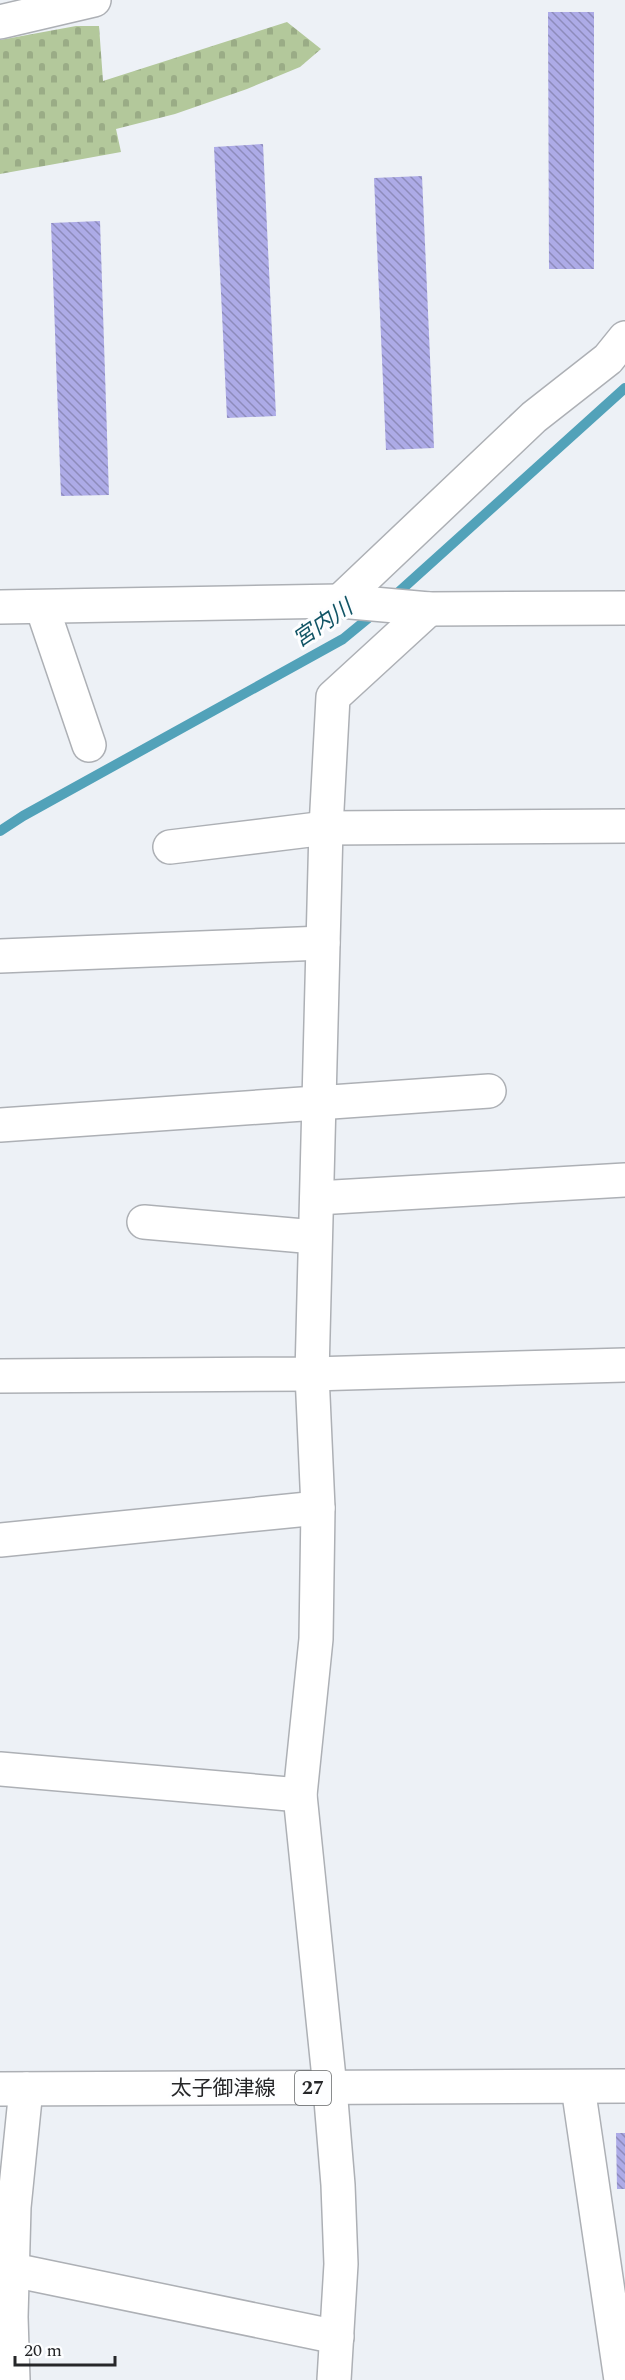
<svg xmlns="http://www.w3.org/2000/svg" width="625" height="2380" font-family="Spectral,'Noto Sans JP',serif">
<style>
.cemetery{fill:url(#cemetery-stones)}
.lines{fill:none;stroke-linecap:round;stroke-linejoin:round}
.stream{stroke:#52a2b9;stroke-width:10}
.building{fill:url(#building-back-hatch)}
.minor-casing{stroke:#adb0b5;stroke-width:36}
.major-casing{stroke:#adb0b5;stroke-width:36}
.minor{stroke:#fff;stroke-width:33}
.major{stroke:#fff;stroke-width:33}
.labels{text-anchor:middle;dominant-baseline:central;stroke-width:6;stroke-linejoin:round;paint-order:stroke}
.shield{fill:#fdfeff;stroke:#666869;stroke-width:1.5}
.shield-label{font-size:20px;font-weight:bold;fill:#262729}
.street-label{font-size:21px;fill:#262729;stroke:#fdfeff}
.water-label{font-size:22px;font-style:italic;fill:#125566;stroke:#fdfeff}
</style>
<defs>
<pattern id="cemetery-stones" width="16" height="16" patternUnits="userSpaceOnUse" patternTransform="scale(1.5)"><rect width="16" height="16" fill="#b3c89b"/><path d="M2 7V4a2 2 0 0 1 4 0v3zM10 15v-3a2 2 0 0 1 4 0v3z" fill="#9aac86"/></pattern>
<pattern id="building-back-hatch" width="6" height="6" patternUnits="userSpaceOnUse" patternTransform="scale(1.5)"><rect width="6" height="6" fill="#adabe7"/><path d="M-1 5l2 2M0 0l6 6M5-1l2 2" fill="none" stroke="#8d8bbb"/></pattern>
</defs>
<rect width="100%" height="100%" fill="#edf1f6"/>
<!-- cemetery -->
<polygon class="cemetery" points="287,22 321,49 300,67 247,89 175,114 116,129 121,152 0,174 0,40 76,26 99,26 103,81"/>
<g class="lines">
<!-- stream -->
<g class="stream">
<polyline points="391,599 625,388"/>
<polyline points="0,831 23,816 343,639 377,611"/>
</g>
</g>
<!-- building -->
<g class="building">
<polygon points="548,12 594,12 594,269 549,269"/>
<polygon points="263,144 276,416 227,418 214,147"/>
<polygon points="422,176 434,448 386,450 374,178"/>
<polygon points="100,221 109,495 61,496 51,223"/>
<polygon points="616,2133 625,2133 625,2189 617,2189"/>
</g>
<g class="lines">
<defs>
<g id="minor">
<polyline points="0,22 94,0"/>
<polyline points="340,601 534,417 608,359 625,338"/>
<polyline points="0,607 340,601 429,609 625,608"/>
<polyline points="42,607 89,745"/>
<polyline points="170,847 326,828 625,826"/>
<polyline points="0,956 323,943"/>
<polyline points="0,1125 489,1091"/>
<polyline points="317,1198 625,1180"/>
<polyline points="144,1222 315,1237"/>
<polyline points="0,1376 312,1374 625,1365"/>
<polyline points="0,1540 318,1508"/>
<polyline points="0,1769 300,1795"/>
<polyline points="578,2087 621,2380"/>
<polyline points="13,2270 337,2337"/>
<polyline points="13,2380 11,2317 14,2207 26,2089"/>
<polyline points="334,2380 341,2264 338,2185 330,2088 300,1795 316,1639 318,1508 312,1374 326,828 333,697 429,609"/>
</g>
<polyline id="major" points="0,2089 625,2086"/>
</defs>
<!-- minor casing -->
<use href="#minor" class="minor-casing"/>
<!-- major casing -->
<use href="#major" class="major-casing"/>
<!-- minor -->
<use href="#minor" class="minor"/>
<!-- major -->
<use href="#major" class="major"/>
</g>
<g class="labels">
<!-- shield labels -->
<rect class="shield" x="295" y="2071" width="36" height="34" rx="4.5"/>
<g class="shield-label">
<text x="313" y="2088">27</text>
</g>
<!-- street labels -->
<g class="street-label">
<text x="223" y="2089">太子御津線</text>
</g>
<!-- water labels -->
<g class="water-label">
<text transform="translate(323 624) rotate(-34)">宮内川</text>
</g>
</g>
<!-- scale -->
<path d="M15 2356v9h100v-9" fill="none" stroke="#262729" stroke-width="3"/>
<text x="24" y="2356" font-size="18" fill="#262729" stroke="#fdfeff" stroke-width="4.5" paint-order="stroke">20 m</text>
</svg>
